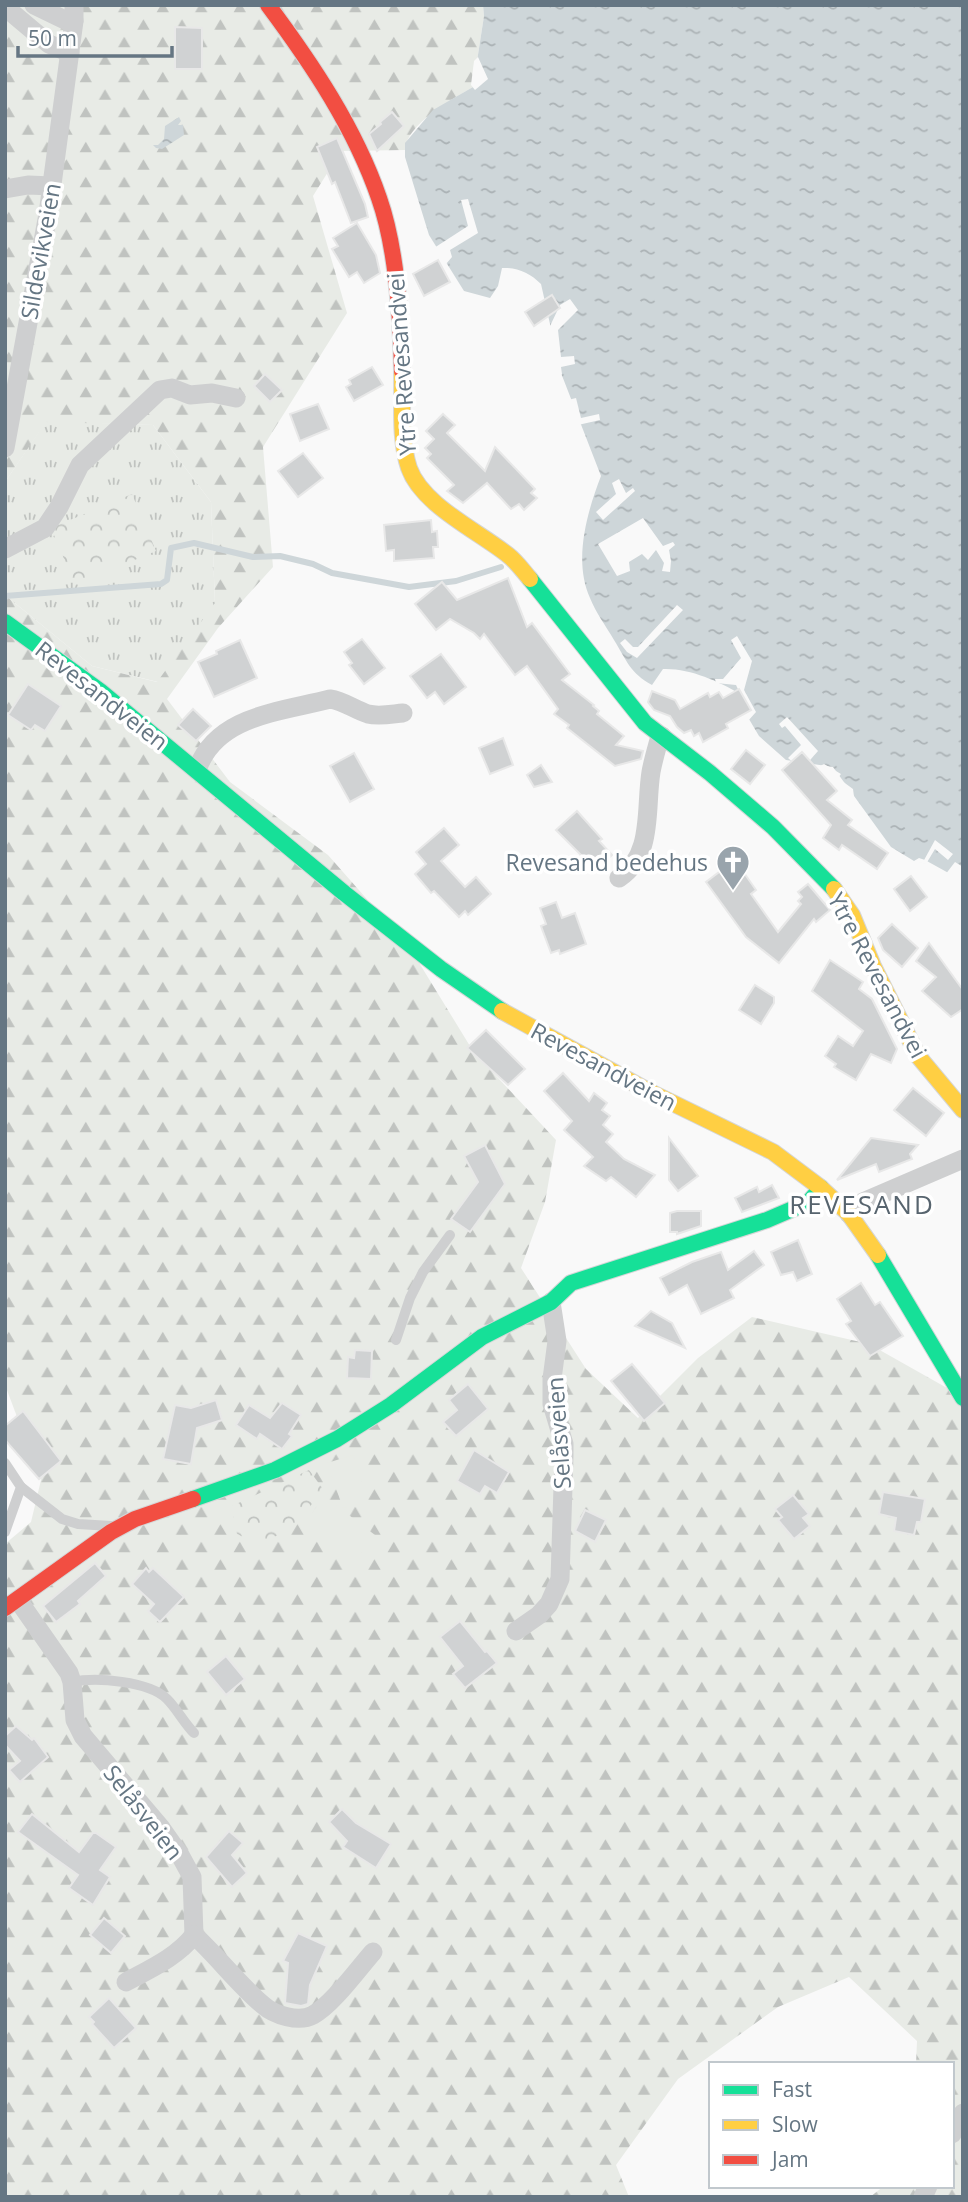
<svg xmlns="http://www.w3.org/2000/svg" width="968" height="2202" font-family="'Open Sans',sans-serif">
<style>
.grass{fill:url(#grass-tufts)}
.forest{fill:url(#forest-firs)}
.park{fill:url(#park-crowns)}
.pitch{fill:#e8ebe6}
.water{fill:url(#water-ripples)}
.pier{fill:#f9f9f9}
.lines{fill:none;stroke-linecap:round;stroke-linejoin:round}
.stream{stroke:#ced6d9;stroke-width:6}
.building{fill:#d0d2d3;stroke:#e8e8e8;stroke-width:2}
.fast-casing{stroke:#d5d6d7;stroke-width:18}
.slow-casing{stroke:#d5d6d7;stroke-width:18}
.jam-casing{stroke:#d5d6d7;stroke-width:18}
.lane{stroke:#cecfd0;stroke-width:10}
.street{stroke:#cecfd0;stroke-width:19}
.fast{stroke:#16e098;stroke-width:16}
.slow{stroke:#ffcf43;stroke-width:16}
.jam{stroke:#f24e42;stroke-width:16}
.labels{text-anchor:middle;dominant-baseline:central;stroke-width:7;stroke-linejoin:round;paint-order:stroke}
.street-label{font-size:23px;fill:#657683;stroke:#fff}
.poi-label{font-size:23px;fill:#657683;stroke:#fff;text-anchor:end}
.quarter-label{font-size:26px;letter-spacing:2px;fill:#57646e;stroke:#fff}
</style>
<defs>
<pattern id="grass-tufts" width="24" height="20" patternUnits="userSpaceOnUse" patternTransform="scale(1.75)"><rect width="24" height="20" fill="#e8ebe6"/><path d="M3 7l-1-3M5 7V3M7 7l1-3M15 17l-1-3M17 17v-4M19 17l1-3" fill="none" stroke="#c0c3c0"/></pattern>
<pattern id="forest-firs" width="22" height="20" patternUnits="userSpaceOnUse" patternTransform="scale(1.75)"><rect width="22" height="20" fill="#e8ebe6"/><path d="M5 1l3.5 6h-7zM16 11l3.5 6h-7z" fill="#c0c3c0"/></pattern>
<pattern id="park-crowns" width="20" height="18" patternUnits="userSpaceOnUse" patternTransform="scale(1.75)"><rect width="20" height="18" fill="#e8ebe6"/><path d="M2 6a3 3 0 1 1 6 0M12 15a3 3 0 1 1 6 0" fill="none" stroke="#c0c3c0"/></pattern>
<pattern id="water-ripples" width="26" height="14" patternUnits="userSpaceOnUse" patternTransform="scale(1.75)"><rect width="26" height="14" fill="#ced6d9"/><path d="M2 4q2-2 4 0t4 0M15 11q2-2 4 0t4 0" fill="none" stroke="#abb2b5"/></pattern>
</defs>
<rect width="100%" height="100%" fill="#f9f9f9"/>
<!-- grass -->
<polygon class="grass" points="46,421 153,425 211,502 215,604 158,682 92,666 5,595 5,482"/>
<!-- forest -->
<path class="forest" d="M5 5H483L484 16 473 87C453 99 406 124 405 150L341 151 313 196 347 313 263 447 273 567 218 628 167 699 230 782 328 855 410 948 473 1051 556 1140 545 1202 521 1268 586 1369 638 1418 698 1358 752 1317 869 1344 963 1397V2197H870L884 2186H952V2064H916L917 2041 849 1977 778 2007 678 2079 616 2165 629 2197H5V1544L31 1522 41 1480 5 1385V595L92 666 157 682 215 603 211 502 153 425 46 422 5 482Z"/>
<!-- park -->
<g class="park">
<polygon points="132,494 156,551 75,585 51,528"/>
<polygon points="309,1470 323,1489 294,1528 258,1544 237,1534 232,1506"/>
</g>
<!-- pitch -->
<g class="pitch">
<polygon points="353,1455 369,1502 343,1508 327,1463"/>
<polygon points="324,1496 375,1535 351,1567 301,1528"/>
</g>
<!-- water -->
<g class="water">
<path d="M483 5H963V881L925 860 919 858 914 861 891 847 833 767 786 760 759 736 746 714 741 694C717 681 690 668 663 669L652 685C630 673 627 661 614 640 606 626 596 613 590 598 573 561 587 512 601 476L561 373 541 284C530 273 517 267 502 268L498 286 490 298 464 291 429 235 405 157V143L433 110 473 87 484 16Z"/>
<polygon points="179,117 181,121 178,125 183,125 184,135 162,149 156,148 153,145 158,145 164,139 165,126"/>
</g>
<!-- pier -->
<g class="pier">
<polygon points="478,57 488,79 475,90 471,85 474,61"/>
<polygon points="468,199 478,233 450,250 452,257 446,264 434,248 468,226 461,200"/>
<polygon points="570,299 578,310 558,330 561,357 574,356 575,364 561,367 562,374 559,377 552,346 550,326 560,305"/>
<polygon points="576,398 581,418 599,414 600,420 578,425 568,400"/>
<polygon points="619,479 626,493 633,488 635,491 603,520 596,512 616,494 612,483"/>
<polygon points="643,518 663,546 673,542 675,545 669,550 671,561 670,572 662,571 664,563 656,550 648,560 642,554 629,562 630,571 617,576 598,544"/>
<polygon points="677,605 683,610 637,658 627,652 620,643 625,639 633,647 638,647"/>
<polygon points="737,636 752,661 744,690 756,712 748,721 744,716 747,708 736,685 716,683 715,679 723,679 741,658 731,640"/>
<polygon points="787,717 818,751 804,767 797,766 788,758 801,745 785,726 782,728 779,724"/>
<polygon points="824,764 841,774 838,778 853,789 855,804 831,770 816,768"/>
<polygon points="935,840 953,854 948,860 935,849 926,864 919,862 916,863 919,859 923,862"/>
<polygon points="955,862 963,867 961,884 945,875"/>
</g>
<g class="lines">
<!-- stream -->
<polyline class="stream" points="5,596 161,584 167,580 171,548 194,543 253,557 280,556 313,564 332,573 409,587 456,581 501,567"/>
</g>
<!-- building -->
<g class="building">
<polygon points="175,27 202,28 202,69 175,69"/>
<polygon points="392,112 404,126 377,151 369,134 381,124 380,122"/>
<polygon points="337,138 365,204 368,217 351,223 335,182 332,184 317,147"/>
<polygon points="357,223 376,255 380,273 364,283 357,272 349,277 332,249 338,246 333,238"/>
<polygon points="438,260 450,282 424,296 413,274"/>
<polygon points="552,295 560,308 534,326 525,312"/>
<polygon points="372,367 383,385 354,401 346,387 351,384 349,380"/>
<polygon points="265,374 282,390 270,402 254,386"/>
<polygon points="318,404 329,429 300,441 290,414"/>
<polygon points="443,414 455,425 447,433 485,471 495,447 535,489 531,493 537,498 524,510 519,504 511,509 487,483 463,503 447,491 454,485 427,458 431,454 425,448 434,439 426,431"/>
<polygon points="303,453 323,478 298,497 278,471"/>
<polygon points="431,520 432,532 437,531 438,547 433,547 434,558 394,561 394,550 386,551 384,525"/>
<polygon points="508,578 527,627 532,623 570,674 562,680 594,705 593,706 599,711 597,714 624,736 616,745 643,751 641,759 615,766 567,728 569,725 554,714 558,709 527,666 515,675 484,634 480,639 474,633 450,619 436,630 415,604 442,582 457,600"/>
<polygon points="362,639 385,668 364,684 349,665 352,663 344,652"/>
<polygon points="240,640 257,678 214,697 198,662 217,654 216,651"/>
<polygon points="441,654 466,687 444,704 435,692 427,698 410,676"/>
<polygon points="28,684 61,706 45,731 35,725 31,730 8,715"/>
<polygon points="739,689 751,710 726,724 728,728 703,742 699,733 694,736 691,730 684,733 677,727 670,716 654,710 648,702 652,691 675,700 680,709 708,693 710,697 719,692 723,698"/>
<polygon points="193,709 211,726 196,741 178,725"/>
<polygon points="503,738 513,765 490,774 479,748"/>
<polygon points="746,750 765,765 750,784 731,769"/>
<polygon points="802,752 837,791 827,800 852,820 848,825 888,853 877,869 842,845 839,850 823,838 831,825 782,770"/>
<polygon points="354,753 374,789 350,802 330,766"/>
<polygon points="541,765 552,782 534,787 527,775"/>
<polygon points="577,811 602,839 599,841 612,855 596,870 556,830"/>
<polygon points="444,828 459,845 441,861 465,887 476,877 491,894 468,915 465,911 459,917 434,891 431,893 415,874 426,864 416,852"/>
<polygon points="735,860 756,890 751,894 778,932 801,904 798,901 802,897 798,892 808,884 830,910 816,922 814,919 779,963 746,937 706,882"/>
<polygon points="911,876 927,897 910,911 894,889"/>
<polygon points="556,902 562,918 575,913 586,944 560,954 559,950 551,953 541,926 546,924 540,908"/>
<polygon points="892,924 918,948 902,967 883,950 878,938"/>
<polygon points="929,943 963,990 963,1009 951,1017 922,991 936,977 916,961"/>
<polygon points="830,960 863,982 859,989 872,999 897,1049 891,1063 871,1054 856,1080 834,1067 836,1064 825,1056 838,1036 853,1046 863,1031 812,991"/>
<polygon points="755,985 774,997 774,1003 761,1024 739,1010"/>
<polygon points="486,1030 525,1069 508,1085 467,1048"/>
<polygon points="563,1073 589,1101 594,1093 607,1103 602,1110 610,1116 603,1125 613,1134 606,1142 624,1159 655,1175 636,1197 611,1177 606,1181 584,1166 593,1157 564,1130 572,1121 544,1091"/>
<polygon points="913,1088 944,1113 926,1136 894,1110"/>
<polygon points="669,1138 698,1176 678,1191 669,1180"/>
<polygon points="871,1138 918,1145 910,1154 912,1159 879,1172 876,1164 837,1180"/>
<polygon points="485,1145 505,1184 470,1232 451,1219 478,1182 464,1156"/>
<polygon points="772,1185 779,1198 742,1212 735,1198 757,1187 759,1192"/>
<polygon points="677,1211 701,1211 701,1226 677,1234 677,1232 670,1232 670,1213"/>
<polygon points="798,1240 812,1274 797,1281 793,1272 781,1275 771,1252"/>
<polygon points="754,1251 764,1265 730,1290 734,1298 701,1314 687,1285 669,1295 660,1278 692,1262 721,1252 728,1270"/>
<polygon points="861,1283 875,1305 880,1302 903,1336 870,1356 846,1324 851,1321 837,1299"/>
<polygon points="651,1311 672,1323 685,1348 635,1326"/>
<polygon points="355,1350 372,1351 371,1379 347,1378 348,1357 354,1358"/>
<polygon points="632,1364 665,1403 644,1421 611,1381"/>
<polygon points="468,1384 488,1409 456,1436 443,1422 457,1410 449,1400"/>
<polygon points="216,1400 222,1420 197,1428 191,1464 163,1459 175,1405 191,1408"/>
<polygon points="282,1403 301,1415 289,1434 292,1436 282,1449 260,1434 257,1439 236,1425 249,1405 270,1418"/>
<polygon points="23,1411 61,1461 39,1479 5,1440 5,1426"/>
<polygon points="474,1450 509,1472 497,1493 485,1486 480,1494 457,1481"/>
<polygon points="883,1492 925,1499 921,1522 917,1522 914,1535 894,1531 896,1518 879,1514"/>
<polygon points="793,1495 809,1514 803,1518 810,1526 794,1539 778,1520 782,1517 775,1509"/>
<polygon points="585,1510 606,1520 595,1542 575,1531"/>
<polygon points="95,1563 106,1576 78,1601 80,1604 56,1622 43,1606"/>
<polygon points="146,1568 149,1572 153,1568 184,1597 160,1622 148,1611 154,1604 132,1584"/>
<polygon points="460,1621 485,1652 487,1651 497,1663 465,1688 453,1674 463,1666 440,1637"/>
<polygon points="226,1656 245,1679 226,1695 207,1672"/>
<polygon points="16,1726 32,1740 34,1738 48,1757 20,1782 9,1770 20,1761 5,1745 5,1736"/>
<polygon points="342,1809 356,1823 391,1844 376,1868 343,1847 347,1841 329,1822"/>
<polygon points="32,1814 79,1852 93,1833 96,1833 116,1847 100,1870 110,1877 93,1905 69,1888 78,1875 18,1832"/>
<polygon points="229,1831 243,1843 232,1855 247,1873 232,1887 206,1857"/>
<polygon points="104,1918 125,1936 111,1953 90,1935"/>
<polygon points="298,1933 327,1946 310,1985 308,2004 301,2006 285,2003 288,1963 283,1961"/>
<polygon points="109,1998 136,2028 114,2048 92,2024 94,2022 89,2017"/>
</g>
<g class="lines">
<defs>
<g id="fast">
<polyline points="530,579 645,723 710,773 773,827 834,889"/>
<polyline points="5,622 100,691 344,893 441,969 502,1011"/>
<polyline points="878,1255 963,1398"/>
<polyline points="193,1499 275,1470 337,1439 391,1405 482,1337 551,1302 571,1283 767,1220 809,1202 821,1188"/>
</g>
<g id="slow">
<path d="M402 371C403 402 399 438 409 468 422 505 478 531 508 555 517 562 523 571 530 579"/>
<polyline points="834,889 852,915 873,966 918,1056 963,1110"/>
<polyline points="502,1011 650,1092 773,1152 821,1188 849,1214 878,1255"/>
</g>
<g id="jam">
<path d="M268 5C312 64 355 128 379 198 397 249 401 318 402 371"/>
<polyline points="5,1608 111,1532 135,1519 193,1499"/>
</g>
</defs>
<!-- fast casing -->
<use href="#fast" class="fast-casing"/>
<!-- slow casing -->
<use href="#slow" class="slow-casing"/>
<!-- jam casing -->
<use href="#jam" class="jam-casing"/>
<!-- lane -->
<g class="lane">
<polyline points="396,1340 410,1298 423,1272 450,1235"/>
<polyline points="5,1463 21,1487 5,1532"/>
<polyline points="21,1487 62,1519 78,1524 111,1526"/>
<path d="M72 1682C96 1677 149 1681 167 1699 177 1709 184 1723 194 1733"/>
</g>
<!-- street -->
<g class="street">
<polyline points="34,5 65,20 74,21"/>
<polyline points="5,7 49,44 70,53"/>
<polyline points="5,189 28,185 52,186"/>
<polyline points="5,448 48,214 74,21 74,5"/>
<polyline points="5,549 45,528 59,507 80,465 160,390 172,388 190,395 212,393 236,398"/>
<path d="M197 770C216 715 281 712 330 699 344 701 355 710 368 714 379 717 392 714 403 713"/>
<path d="M619 878C654 855 645 809 651 772 653 761 656 751 659 740L662 736"/>
<polyline points="849,1214 863,1202 963,1159"/>
<path d="M18 1600 69 1673 72 1682 75 1720 83 1736 161 1828 180 1855 192 1877 194 1935C218 1957 238 1984 263 2005 274 2015 299 2023 313 2015 332 2005 358 1969 373 1952"/>
<polyline points="516,1631 539,1615 549,1604 560,1579 564,1456 564,1444 552,1404 552,1379 557,1341 551,1302"/>
<path d="M126 1982C150 1969 177 1957 194 1935"/>
<polyline points="952,2134 963,2113"/>
<polyline points="923,2197 928,2186"/>
</g>
<!-- fast -->
<use href="#fast" class="fast"/>
<!-- slow -->
<use href="#slow" class="slow"/>
<!-- jam -->
<use href="#jam" class="jam"/>
</g>
<!-- icons -->
<defs>
<symbol id="church-pin" viewBox="-11 -11 22 30"><path d="M0 17L-7.5 6A9.5 9.5 0 1 1 7.5 6Z" fill="#99a4ac" stroke="#fff"/><path d="M-1.2-6h2.4v3.5h3.3v2.4h-3.3V6h-2.4V-.1h-3.3v-2.4h3.3Z" fill="#fff"/></symbol>
</defs>
<g fill-rule="evenodd">
<use href="#church-pin" x="714" y="843" width="38" height="52"/>
</g>
<g class="labels">
<!-- street labels -->
<g class="street-label">
<text transform="translate(40 251) rotate(-80)">Sildevikveien</text>
<text transform="translate(401 364) rotate(-94)">Ytre Revesandvei</text>
<text transform="translate(102 695) rotate(38)">Revesandveien</text>
<text transform="translate(878 975) rotate(62)">Ytre Revesandvei</text>
<text transform="translate(604 1066) rotate(28)">Revesandveien</text>
<text transform="translate(558 1433) rotate(-94)">Selåsveien</text>
<text transform="translate(144 1812) rotate(52)">Selåsveien</text>
</g>
<!-- poi labels -->
<g class="poi-label">
<text x="708" y="862">Revesand bedehus</text>
</g>
<!-- quarter labels -->
<g class="quarter-label">
<text x="862" y="1204">REVESAND</text>
</g>
</g>
<!-- border -->
<rect width="968" height="2202" fill="none" stroke="#657683" stroke-width="14"/>
<!-- legend -->
<rect x="709" y="2062" width="245" height="126" fill="#ffffff" stroke="#c1c8cd" stroke-width="2"/>
<rect x="723" y="2085" width="35" height="10" fill="#16e098" stroke="#c1c8cd" stroke-width="2"/>
<text x="772" y="2097" font-size="21" fill="#657683">Fast</text>
<rect x="723" y="2120" width="35" height="10" fill="#ffcf43" stroke="#c1c8cd" stroke-width="2"/>
<text x="772" y="2132" font-size="21" fill="#657683">Slow</text>
<rect x="723" y="2155" width="35" height="10" fill="#f24e42" stroke="#c1c8cd" stroke-width="2"/>
<text x="772" y="2167" font-size="21" fill="#657683">Jam</text>
<!-- scale -->
<path d="M18 46v10h154v-10" fill="none" stroke="#657683" stroke-width="3.5"/>
<text x="28" y="46" font-size="21" fill="#657683" stroke="#ffffff" stroke-width="5" paint-order="stroke">50 m</text>
</svg>
